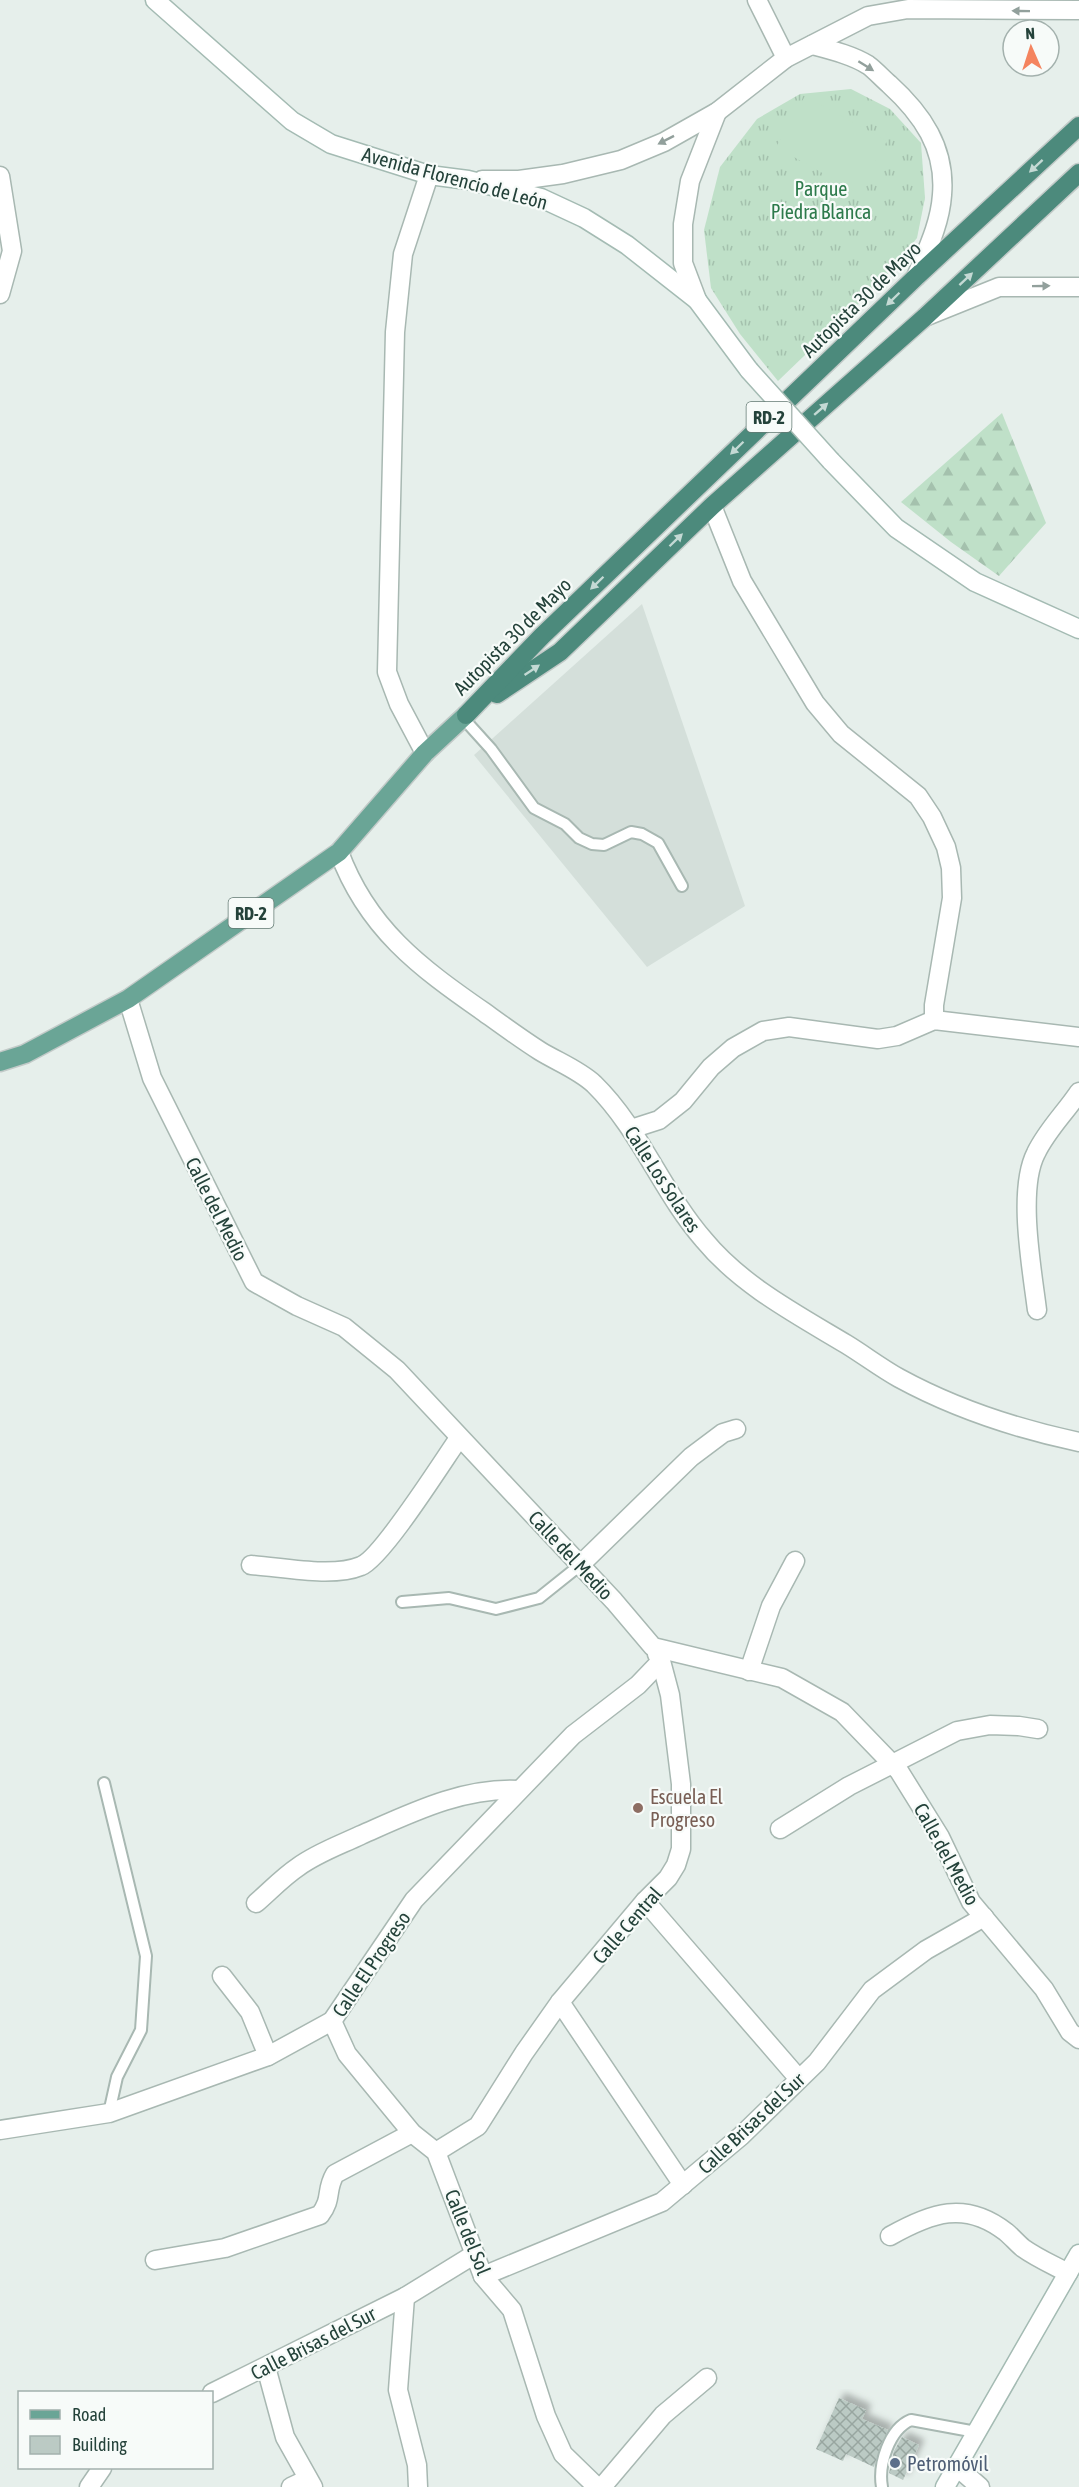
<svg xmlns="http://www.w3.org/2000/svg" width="1079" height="2487" font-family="'Asap Condensed',sans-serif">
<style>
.built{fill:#d4dfda}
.grass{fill:url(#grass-tufts)}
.forest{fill:url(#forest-firs)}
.pitch{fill:#bfe0c8}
.building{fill:url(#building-cross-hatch);filter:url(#shadow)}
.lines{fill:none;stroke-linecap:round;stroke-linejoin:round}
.service-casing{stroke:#a8b8b2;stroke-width:14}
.minor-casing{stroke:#a8b8b2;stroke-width:21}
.secondary-casing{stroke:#a4bbb3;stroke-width:21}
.primary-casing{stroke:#c2cac8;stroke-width:21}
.trunk-casing{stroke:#c2cac8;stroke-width:21}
.service{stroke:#fff;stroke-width:10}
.minor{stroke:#fff;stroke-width:18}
.secondary{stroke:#fff;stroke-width:18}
.primary{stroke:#6aa596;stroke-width:18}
.trunk{stroke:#4c8a7c;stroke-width:18}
.secondary-bridge-casing{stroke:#a4bbb3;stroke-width:21;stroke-linecap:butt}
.secondary-bridge{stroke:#fff;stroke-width:18}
.oneway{fill:#92a09c}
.oneway2{fill:#c4d9d4}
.education-dot{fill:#8d6e63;stroke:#f7fbf9;stroke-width:2}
.service-dot{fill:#5c6f8a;stroke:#f7fbf9;stroke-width:2}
.labels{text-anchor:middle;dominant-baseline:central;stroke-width:4.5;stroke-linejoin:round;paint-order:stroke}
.shield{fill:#f7fbf9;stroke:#637a73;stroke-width:1.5}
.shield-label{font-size:18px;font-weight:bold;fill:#24423a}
.street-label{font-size:20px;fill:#24423a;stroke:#f7fbf9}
.park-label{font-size:20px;fill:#2d7a4b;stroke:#f7fbf9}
.education-label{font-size:20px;fill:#785e54;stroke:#f7fbf9;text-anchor:start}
.service-label{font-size:20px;fill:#4e5e75;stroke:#f7fbf9;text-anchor:start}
</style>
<defs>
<pattern id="grass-tufts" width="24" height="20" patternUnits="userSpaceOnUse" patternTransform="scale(1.5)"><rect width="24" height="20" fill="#bfe0c8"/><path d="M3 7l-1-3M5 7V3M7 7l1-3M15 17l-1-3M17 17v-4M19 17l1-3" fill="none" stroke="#a4c1ad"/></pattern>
<pattern id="forest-firs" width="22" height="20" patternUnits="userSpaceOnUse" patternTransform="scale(1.5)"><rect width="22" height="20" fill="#bfe0c8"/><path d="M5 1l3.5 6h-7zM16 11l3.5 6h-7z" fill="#a4c1ad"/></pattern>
<pattern id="building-cross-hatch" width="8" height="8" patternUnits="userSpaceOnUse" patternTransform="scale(1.5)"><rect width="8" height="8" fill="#bbcac4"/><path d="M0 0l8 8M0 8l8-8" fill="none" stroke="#98a6a0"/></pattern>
<filter id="shadow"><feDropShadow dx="5.5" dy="-5.5" stdDeviation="3" flood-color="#0004"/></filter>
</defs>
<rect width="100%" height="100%" fill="#e6efeb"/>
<!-- built -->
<polygon class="built" points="642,604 745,906 647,967 474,755"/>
<!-- grass -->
<polygon class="grass" points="851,89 890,109 921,143 925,198 917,238 885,278 778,381 740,334 711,288 704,230 720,167 757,119 800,94"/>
<!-- forest -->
<polygon class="forest" points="1002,413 1046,523 999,576 951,542 901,502"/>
<!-- pitch -->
<polygon class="pitch" points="805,96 887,141 858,193 776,147"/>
<!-- building -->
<g class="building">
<polygon points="839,2398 866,2410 862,2419 888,2430 880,2446 874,2467 846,2454 843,2461 816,2449"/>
<polygon points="902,2437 919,2445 903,2480 889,2473 894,2451"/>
</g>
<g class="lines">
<defs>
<g id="service">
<polyline points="463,718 491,749 534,808 565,824 579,838 592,844 604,845 631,832 642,834 658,843 682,886"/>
<polyline points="402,1602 449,1598 496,1609 539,1598 579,1566"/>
<polyline points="104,1783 146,1956 141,2030 117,2077 109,2113"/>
<path d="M882 2487C878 2465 889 2429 911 2420L976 2432"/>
</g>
<g id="minor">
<polyline points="757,0 786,58"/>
<path d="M812 45C831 50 852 55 868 65 875 70 882 78 889 84 922 114 946 148 942 195 940 224 927 250 916 277"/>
<polyline points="0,176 12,251 0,294"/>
<polyline points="482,180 519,180 563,174 621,160 664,142 717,112 786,58 868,16 908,9 1079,10"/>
<polyline points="697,300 683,263 683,224 690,181 717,112"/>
<polyline points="927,316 999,287 1079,287"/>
<polyline points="712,506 742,581 815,703 841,734 918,796 932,817 946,847 951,868 952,898 934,1005 934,1020"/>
<polyline points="425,753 399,704 387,672 395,332 403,254 429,175"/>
<path d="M339 852C367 928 419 967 484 1012 502 1025 521 1039 540 1051 558 1062 579 1070 594 1084 640 1129 662 1192 704 1240 741 1285 796 1314 846 1344 864 1355 881 1368 899 1378 954 1408 1018 1429 1079 1442"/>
<polyline points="128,999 152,1078 254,1282 297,1306 344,1327 397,1370 614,1601 653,1647 782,1678 842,1712 899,1771 940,1837 971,1902 1044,1989 1070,2032 1079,2039"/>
<polyline points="631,1129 659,1120 683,1101 711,1067 733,1048 763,1031 789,1027 878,1039 897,1036 934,1020 1079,1037"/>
<path d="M1037 1310C1032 1269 1017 1190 1036 1153 1047 1130 1065 1113 1079 1092"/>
<path d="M251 1565C282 1567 332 1578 361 1566 382 1558 443 1461 459 1438"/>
<polyline points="579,1566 691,1457 723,1433 736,1429"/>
<polyline points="749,1671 771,1606 795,1561"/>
<polyline points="780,1829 849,1786 957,1731 990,1725 1019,1726 1038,1729"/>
<polyline points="645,1901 799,2079"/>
<path d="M256 1903C270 1891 283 1877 298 1867 317 1853 340 1845 361 1835 411 1813 463 1787 519 1790"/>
<polyline points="222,1976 250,2012 268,2056"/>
<polyline points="560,2002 683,2185"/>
<polyline points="332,2021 347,2054 412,2133 436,2152 483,2276 512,2310 546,2416 563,2454 597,2487"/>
<polyline points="0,2130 109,2113 268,2056 332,2021 414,1900 573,1735 638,1685 661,1661"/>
<polyline points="436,2152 478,2126 524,2053 560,2002 645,1901 668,1878 676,1865 681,1849 681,1784 670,1695 661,1661 657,1654"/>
<path d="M890 2236C931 2213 965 2200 1006 2232 1012 2237 1017 2243 1023 2248 1037 2258 1053 2265 1068 2273"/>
<path d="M155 2260 225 2248 320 2215C333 2198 325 2191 335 2174L412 2133"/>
<polyline points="483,2276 662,2202 741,2136 817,2062 872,1990 926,1950 984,1917"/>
<polyline points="405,2297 398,2390 417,2465 418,2487"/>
<polyline points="266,2367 285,2437 313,2487"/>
<polyline points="212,2393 405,2297 475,2254"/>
<polyline points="956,2466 980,2487"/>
<polyline points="89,2487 102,2468"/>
<polyline points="291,2487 308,2479"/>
<polyline points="602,2487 663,2415 707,2378"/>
</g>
<g id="secondary">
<polyline points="155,0 292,121 331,144 429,175 468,180 541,198 584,218 627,245 697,300 749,370"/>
<polyline points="831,461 896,528 975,582 1079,629"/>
<polyline points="945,2487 1079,2254"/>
</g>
<polyline id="primary" points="0,1062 25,1054 128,999 339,852 425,753 466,715"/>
<g id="trunk">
<polyline points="497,694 560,652 712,506 925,317 1079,173"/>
<polyline points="466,715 542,636 916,277 1079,126"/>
</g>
</defs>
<!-- service casing -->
<use href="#service" class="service-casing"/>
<!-- minor casing -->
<use href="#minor" class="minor-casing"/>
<!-- secondary casing -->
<use href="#secondary" class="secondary-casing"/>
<!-- primary casing -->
<use href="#primary" class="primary-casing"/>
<!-- trunk casing -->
<use href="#trunk" class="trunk-casing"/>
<!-- service -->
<use href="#service" class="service"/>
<!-- minor -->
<use href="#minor" class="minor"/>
<!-- secondary -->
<use href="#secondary" class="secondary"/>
<!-- primary -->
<use href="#primary" class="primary"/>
<!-- trunk -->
<use href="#trunk" class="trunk"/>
<defs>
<polyline id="secondary-bridge" points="749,370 831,461"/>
</defs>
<!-- secondary-bridge casing -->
<use href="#secondary-bridge" class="secondary-bridge-casing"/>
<!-- secondary-bridge -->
<use href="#secondary-bridge" class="secondary-bridge"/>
</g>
<!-- one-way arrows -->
<defs><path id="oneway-solid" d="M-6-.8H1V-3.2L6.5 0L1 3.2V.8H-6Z" transform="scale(1.5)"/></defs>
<g class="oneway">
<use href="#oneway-solid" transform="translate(1021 11) rotate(-179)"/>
<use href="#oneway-solid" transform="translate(866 66) rotate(32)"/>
<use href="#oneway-solid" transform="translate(666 140) rotate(153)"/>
<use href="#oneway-solid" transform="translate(1041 286) rotate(-1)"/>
</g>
<g class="oneway2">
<use href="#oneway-solid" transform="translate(1036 166) rotate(137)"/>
<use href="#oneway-solid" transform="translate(966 279) rotate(-43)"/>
<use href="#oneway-solid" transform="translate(893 299) rotate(136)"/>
<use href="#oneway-solid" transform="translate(821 409) rotate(-41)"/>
<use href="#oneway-solid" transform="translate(737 448) rotate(136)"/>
<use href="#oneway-solid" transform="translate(676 540) rotate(-44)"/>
<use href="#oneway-solid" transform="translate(597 583) rotate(136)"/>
<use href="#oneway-solid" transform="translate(532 670) rotate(-34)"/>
</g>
<!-- markers -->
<circle class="education-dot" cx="638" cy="1808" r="6"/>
<circle class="service-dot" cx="895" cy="2463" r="6"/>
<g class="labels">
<!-- shield labels -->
<g class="shield">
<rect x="746.5" y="402" width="45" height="30" rx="4.5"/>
<rect x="228.5" y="898" width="45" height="30" rx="4.5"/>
</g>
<g class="shield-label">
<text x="769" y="417">RD-2</text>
<text x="251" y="913">RD-2</text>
</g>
<!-- street labels -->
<g class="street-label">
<text transform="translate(455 178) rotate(15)">Avenida Florencio de León</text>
<text transform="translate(861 299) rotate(-44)">Autopista 30 de Mayo</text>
<text transform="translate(512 636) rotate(-45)">Autopista 30 de Mayo</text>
<text transform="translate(663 1179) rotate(57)">Calle Los Solares</text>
<text transform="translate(217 1209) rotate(63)">Calle del Medio</text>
<text transform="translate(571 1555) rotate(47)">Calle del Medio</text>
<text transform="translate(947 1854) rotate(61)">Calle del Medio</text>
<text transform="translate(627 1925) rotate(-49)">Calle Central</text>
<text transform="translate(371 1964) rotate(-56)">Calle El Progreso</text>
<text transform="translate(751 2123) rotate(-43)">Calle Brisas del Sur</text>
<text transform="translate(468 2232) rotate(68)">Calle del Sol</text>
<text transform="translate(313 2343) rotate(-27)">Calle Brisas del Sur</text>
</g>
<!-- park labels -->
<g class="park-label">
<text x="821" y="188">Parque<tspan x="821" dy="23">Piedra Blanca</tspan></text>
</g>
<!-- education labels -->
<g class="education-label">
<text x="650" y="1796">Escuela El<tspan x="650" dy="23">Progreso</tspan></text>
</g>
<!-- service labels -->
<g class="service-label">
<text x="907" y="2463">Petromóvil</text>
</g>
</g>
<!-- legend -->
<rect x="18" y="2391" width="195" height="78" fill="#f7fbf9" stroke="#a3b1ad" stroke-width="1.5"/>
<rect x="30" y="2410" width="30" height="9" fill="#6aa596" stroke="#a3b1ad" stroke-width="1.5"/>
<text x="72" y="2421" font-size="18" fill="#24423a">Road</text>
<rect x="30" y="2436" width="30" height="18" fill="#bbcac4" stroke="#a3b1ad" stroke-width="1.5"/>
<text x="72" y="2451" font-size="18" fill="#24423a">Building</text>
<!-- north arrow -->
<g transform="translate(1031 48) rotate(357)"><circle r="28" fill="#f7fbf9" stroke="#a3b1ad" stroke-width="1.5"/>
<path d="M0-4.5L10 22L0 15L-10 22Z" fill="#f4845f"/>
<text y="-9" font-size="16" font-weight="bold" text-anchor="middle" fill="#24423a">N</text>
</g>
</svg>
